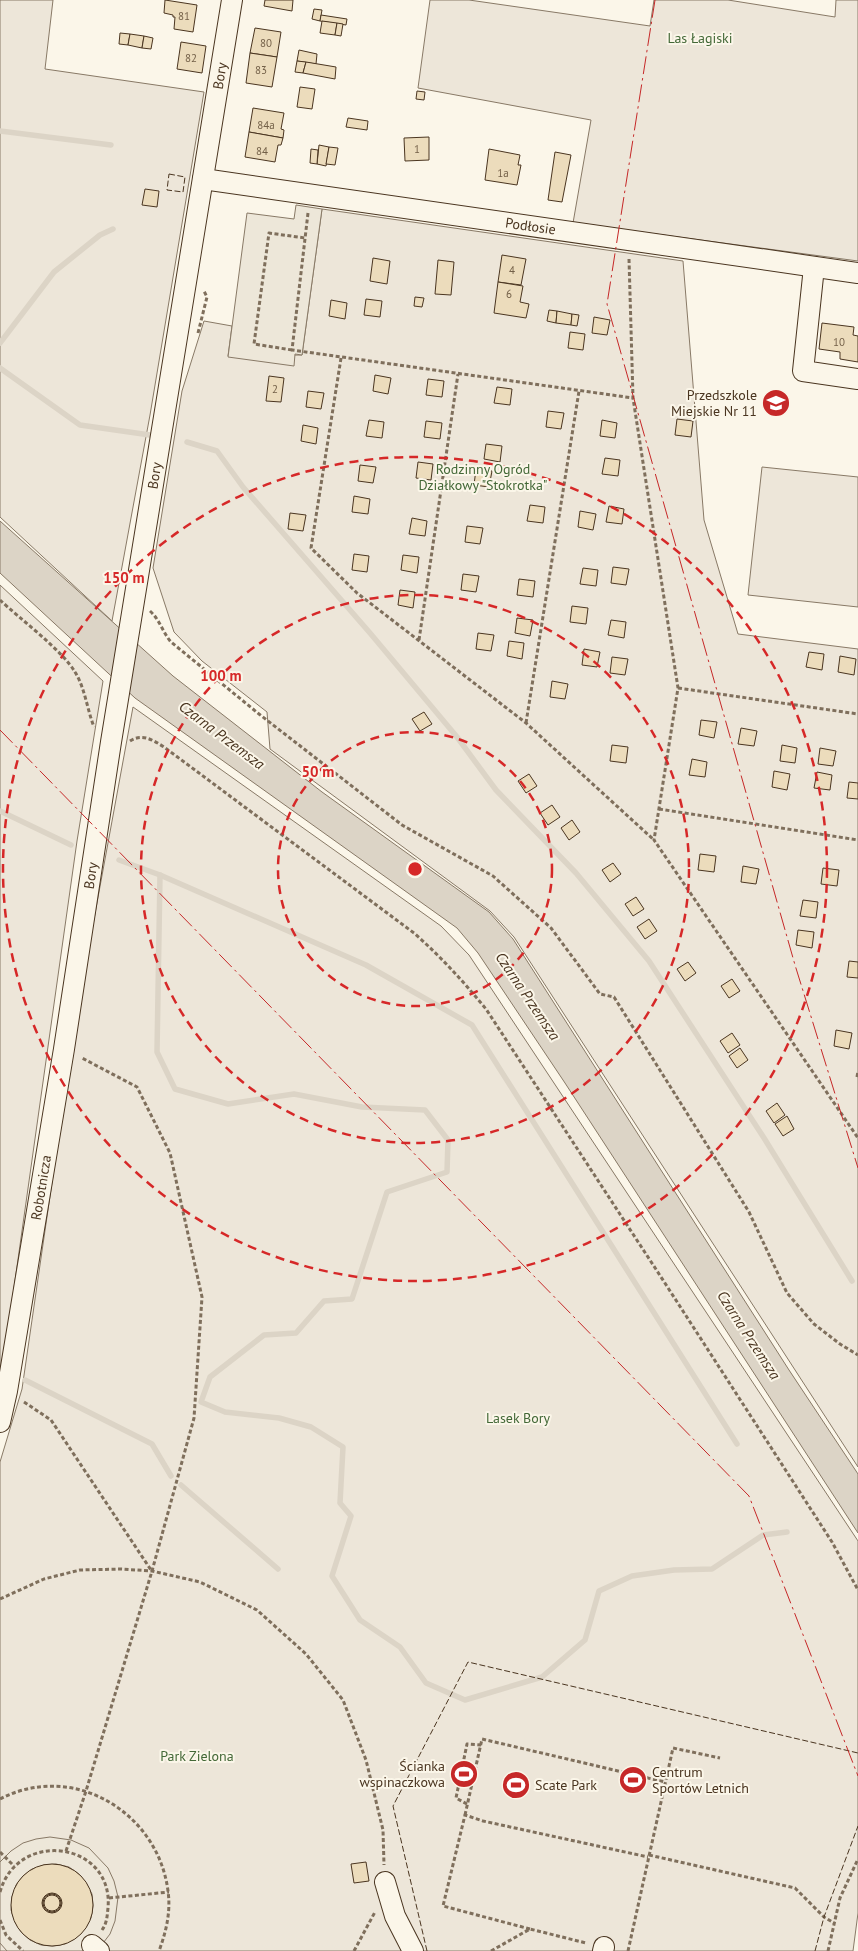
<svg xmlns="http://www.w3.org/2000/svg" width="858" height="1951" font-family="'PT Sans',sans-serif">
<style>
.green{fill:#ede6d9;stroke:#887966}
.parking{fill:#ede7d9;stroke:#887966;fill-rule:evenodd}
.water{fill:#dcd4c6;stroke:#887966}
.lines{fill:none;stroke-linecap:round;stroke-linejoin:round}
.stream{stroke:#dcd4c6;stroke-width:5.5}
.building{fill:#ecdcbc;stroke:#4a3520}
.minor-casing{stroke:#4a3520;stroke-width:22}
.path{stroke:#7f6f5c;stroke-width:3;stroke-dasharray:4 2.5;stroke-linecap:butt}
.minor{stroke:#fbf6e9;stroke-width:20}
.fence{stroke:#4a3520;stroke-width:1;stroke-dasharray:6 2.5;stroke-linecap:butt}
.power{stroke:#c62828;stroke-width:1;stroke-dasharray:18 4 2.5 4;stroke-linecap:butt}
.ring{fill:none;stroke:#d62828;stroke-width:2.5;stroke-dasharray:9 6}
.labels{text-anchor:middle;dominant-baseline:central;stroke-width:4;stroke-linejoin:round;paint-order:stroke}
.number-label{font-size:11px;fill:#725f47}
.park-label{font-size:14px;fill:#436837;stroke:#fbf6e9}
.street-label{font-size:14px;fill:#4a3520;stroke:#fbf6e9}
.poi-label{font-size:14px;fill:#4a3520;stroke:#fbf6e9;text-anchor:end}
.water-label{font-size:15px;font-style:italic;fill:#4a3520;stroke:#fbf6e9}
.centre{fill:#d62828;stroke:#fbf6e9;stroke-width:2.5}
.ring-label{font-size:15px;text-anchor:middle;font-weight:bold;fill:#d62828;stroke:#fbf6e9;stroke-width:4;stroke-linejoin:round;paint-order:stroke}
</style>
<rect width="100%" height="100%" fill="#fbf6e9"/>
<!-- green -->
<g class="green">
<polygon points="0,0 53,0 45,69 204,92 150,415 112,621 0,517"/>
<polygon points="430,0 469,0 650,26 654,0 728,0 835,17 836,0 858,0 858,261 573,223 591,120 418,88"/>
<polygon points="322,209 683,261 704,520 738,634 858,649 858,1467 514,937 490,911 270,749 267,712 202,661 174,632 153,568 182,391 204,321 232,326 228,356 302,355"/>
<polygon points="762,467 858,477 858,607 748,595"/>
<polygon points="0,585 103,681 77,841 0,1387"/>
<polygon points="133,707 441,926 469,955 858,1541 858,1913 853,1951 0,1951 0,1462 22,1389 76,1017"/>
</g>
<!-- parking -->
<g class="parking">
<polygon points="296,205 322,209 302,355 295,354 294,366 228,357 247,213 294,219"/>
<path d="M50 1837 71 1840 89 1848 108 1868 114 1881 118 1897 115 1921 110 1934 97 1951H7L0 1943V1862L11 1851 23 1843 36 1839ZM56 1864 69 1867 79 1874 86 1883 92 1894 93 1906 91 1918 85 1929 76 1938 65 1944 53 1946 41 1945 30 1940 21 1932 15 1922 11 1910 12 1897 16 1885 23 1876 32 1869 44 1865Z"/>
</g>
<!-- water -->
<polygon class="water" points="0,521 173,676 322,792 489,912 513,939 789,1370 858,1474 858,1533 565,1083 478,953 457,928 135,698 0,573"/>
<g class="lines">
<!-- stream -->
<g class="stream">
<polyline points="0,131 111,145"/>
<polyline points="0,343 54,272 100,235 113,229"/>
<polyline points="0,368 80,425 150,435"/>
<polyline points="187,442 217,451 243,487 370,633 457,737 496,790 576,873 649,961 764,1138 852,1281"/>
<polyline points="0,811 71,845"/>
<polyline points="119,860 160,875 366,965 472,1025 737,1444"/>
<polyline points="160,875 157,1052 175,1089 228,1104 294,1094 362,1107 425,1110 448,1140 447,1172 387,1192 352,1299 324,1301 296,1333 264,1335 210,1377 201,1402 225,1412 279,1418 311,1427 343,1447 340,1503 351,1516 332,1576 360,1620 400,1647 426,1683 465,1700 542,1677 585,1640 599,1591 632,1576 674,1570 712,1569 763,1535 787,1532"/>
<polyline points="25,1380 152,1444 171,1476"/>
<polyline points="181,1485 278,1569"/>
</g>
</g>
<!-- building -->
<g class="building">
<polygon points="165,0 197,5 193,32 174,29 175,17 173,17 173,15 164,13"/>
<polygon points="265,0 293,0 292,11 264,6"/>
<polygon points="314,9 322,10 320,21 312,19"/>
<polygon points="321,15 347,19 346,25 320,21"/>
<polygon points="322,21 337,23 335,35 320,33"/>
<polygon points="337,23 343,24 341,36 335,35"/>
<polygon points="255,28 281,32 277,57 250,53"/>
<polygon points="120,33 130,34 128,45 119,44"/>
<polygon points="130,34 144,36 142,48 128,45"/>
<polygon points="144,36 153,38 151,49 142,48"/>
<polygon points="181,42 206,46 202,73 177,69"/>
<polygon points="299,50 317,54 316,64 297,61"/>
<polygon points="250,53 277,57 272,87 246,83"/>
<polygon points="297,61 306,62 303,73 295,72"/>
<polygon points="306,62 336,67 335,79 303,73"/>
<polygon points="300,87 315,89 312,109 297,107"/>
<polygon points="417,91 425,92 424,100 416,99"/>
<polygon points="253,108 284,113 281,129 284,130 283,138 249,132"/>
<polygon points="348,118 368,121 367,130 346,127"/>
<polygon points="249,132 283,138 281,145 278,145 275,162 245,157"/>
<polygon points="429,137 429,160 405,161 404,138"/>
<polygon points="319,145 329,147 326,166 317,164"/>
<polygon points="329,147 338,148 335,165 326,164"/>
<polygon points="311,149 318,150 317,164 310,163"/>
<polygon points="489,149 520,155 518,165 521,165 517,185 485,180"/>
<polygon points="555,152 571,155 562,202 548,200"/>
<polygon points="145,189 159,191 157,207 142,205"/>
<polygon points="502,255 526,259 521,285 498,282"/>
<polygon points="373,258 390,261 387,284 370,281"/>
<polygon points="438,260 454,262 451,295 435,294"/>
<polygon points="498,282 523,286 520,302 529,304 526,318 494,313"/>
<polygon points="415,297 424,298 422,307 414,306"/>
<polygon points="366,299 382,301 380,317 364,315"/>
<polygon points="331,300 347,303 345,319 329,316"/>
<polygon points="549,310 557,311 556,323 547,321"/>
<polygon points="557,311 572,314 571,325 556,323"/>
<polygon points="572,314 579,315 577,326 571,325"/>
<polygon points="594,317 610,320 607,335 592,333"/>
<polygon points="822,323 854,327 853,335 858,336 858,362 840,359 840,352 819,349"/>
<polygon points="570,332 585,334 583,350 568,348"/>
<polygon points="375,375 391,378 388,394 373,391"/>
<polygon points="269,376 284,378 281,402 266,401"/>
<polygon points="428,379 444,381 442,397 426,395"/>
<polygon points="497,387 512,389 510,405 494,403"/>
<polygon points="308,391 324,393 321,409 306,407"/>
<polygon points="548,411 564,413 561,429 546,427"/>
<polygon points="677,419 693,421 691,437 675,435"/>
<polygon points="369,420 384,422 382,438 366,436"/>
<polygon points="602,420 617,423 615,438 600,436"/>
<polygon points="426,421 442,423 440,439 424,437"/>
<polygon points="303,425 318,428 316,444 301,441"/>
<polygon points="486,444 502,446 500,462 484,459"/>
<polygon points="605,458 620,460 618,476 602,474"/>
<polygon points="418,462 433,464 431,480 416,478"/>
<polygon points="360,465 376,467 373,483 358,481"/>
<polygon points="476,469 492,471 489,487 474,485"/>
<polygon points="354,496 370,499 368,514 352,512"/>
<polygon points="530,505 545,507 543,523 527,521"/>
<polygon points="609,506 624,509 622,524 606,522"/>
<polygon points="580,511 596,514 593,530 578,527"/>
<polygon points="290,513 306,515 303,531 288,529"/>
<polygon points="412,518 427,521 425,536 409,534"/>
<polygon points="467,526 483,528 480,544 465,542"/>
<polygon points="354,554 369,556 367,572 352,570"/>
<polygon points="403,555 419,557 417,573 401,570"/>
<polygon points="613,567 629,569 626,585 611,583"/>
<polygon points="583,568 598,570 596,586 580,584"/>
<polygon points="463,574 479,576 476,592 461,590"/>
<polygon points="519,579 535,581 533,597 517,595"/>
<polygon points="400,590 415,592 413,608 398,605"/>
<polygon points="572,606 588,608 586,624 570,622"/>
<polygon points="517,618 533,620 530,636 515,633"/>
<polygon points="611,620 626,622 624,638 608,635"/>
<polygon points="478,633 494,635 491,651 476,649"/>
<polygon points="509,641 524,643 522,659 507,656"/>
<polygon points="584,649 600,652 597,667 582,665"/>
<polygon points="809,652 824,654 822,670 806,667"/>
<polygon points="840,656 856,659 854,675 838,672"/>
<polygon points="612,657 628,659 625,675 610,673"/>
<polygon points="552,681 568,684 565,699 550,697"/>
<polygon points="424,712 432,724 420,731 412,719"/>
<polygon points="701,720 717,722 714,738 699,735"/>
<polygon points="741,728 757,731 754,746 738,744"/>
<polygon points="612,745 628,747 626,763 610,761"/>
<polygon points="782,745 797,748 795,763 780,761"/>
<polygon points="820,748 836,751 833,766 818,764"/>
<polygon points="692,759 707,762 705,777 689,775"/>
<polygon points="774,771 790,774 787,790 772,787"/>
<polygon points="817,772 832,775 830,790 814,788"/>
<polygon points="529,774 537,786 526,793 518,781"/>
<polygon points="849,782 858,783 858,799 847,798"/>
<polygon points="552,805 560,817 548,825 540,813"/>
<polygon points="572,820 580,832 569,840 561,828"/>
<polygon points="700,854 716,856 714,872 698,870"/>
<polygon points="613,863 621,874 610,882 602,870"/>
<polygon points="743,866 759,869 756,884 741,882"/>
<polygon points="823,868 839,870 837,886 821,884"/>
<polygon points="636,897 644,909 633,916 625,904"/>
<polygon points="803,900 818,902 816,918 800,916"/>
<polygon points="649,919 657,931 645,939 637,927"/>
<polygon points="798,930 814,932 812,948 796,945"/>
<polygon points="849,961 858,962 858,978 847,977"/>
<polygon points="688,962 696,973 685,981 677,969"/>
<polygon points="732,979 740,991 729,998 721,986"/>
<polygon points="836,1030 852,1033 849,1049 834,1046"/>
<polygon points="732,1033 740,1045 728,1053 720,1041"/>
<polygon points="740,1048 748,1060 737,1068 729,1056"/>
<polygon points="777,1103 785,1115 774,1123 766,1111"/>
<polygon points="787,1116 794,1129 783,1136 775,1124"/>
<polygon points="366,1862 369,1881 354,1883 351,1864"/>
<circle cx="52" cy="1905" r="41"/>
<circle cx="52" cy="1903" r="10"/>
<circle cx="52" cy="1903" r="9"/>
<circle cx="52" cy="1903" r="9"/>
<circle cx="52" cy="1903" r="8"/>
</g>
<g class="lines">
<defs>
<g id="minor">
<path id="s1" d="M203 179 858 273"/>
<polyline points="814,267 803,371 858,379"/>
<path id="s2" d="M0 1422 7 1391 64 1049 111 742 232 0"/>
<polyline points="385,1882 395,1916 413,1951"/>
<polyline points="92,1945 99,1951"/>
<polyline points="603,1951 604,1947"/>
</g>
</defs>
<!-- minor casing -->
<use href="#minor" class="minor-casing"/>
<!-- path -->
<g class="path">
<polyline points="308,213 292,350 633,398"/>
<polyline points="629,259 633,398 678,688 654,840 858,1138"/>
<polyline points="198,333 207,297 204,291"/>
<polyline points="292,350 254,344 269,233 305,238"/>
<polyline points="341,358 311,548 357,593 526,723 654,840"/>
<path d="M0 600C20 619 62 650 75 672 85 688 87 709 94 727"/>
<path d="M150 611C160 620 163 633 171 642L259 714 402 825 493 876 551 928 600 994 614 997 749 1212 787 1293 814 1324 840 1344 858 1355"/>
<polyline points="419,640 458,374"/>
<polyline points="678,688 858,714"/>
<polyline points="526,723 579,391"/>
<path d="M130 741C142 733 153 740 164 747L414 933C441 957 463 981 486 1009L661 1277 832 1542 858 1590"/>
<polyline points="659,809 858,840"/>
<polyline points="857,1077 858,1071"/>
<polyline points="24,1402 51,1420 151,1570"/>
<polyline points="0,1599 44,1579 80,1570 121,1569 152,1571 200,1582 257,1610 306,1654 343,1700 366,1760 383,1830 384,1865"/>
<path d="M0 1799C73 1761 158 1812 168 1891 171 1912 166 1932 159 1951"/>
<polyline points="467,1804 456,1798 467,1744 481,1745"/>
<polyline points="465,1815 482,1739 665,1782"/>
<polyline points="66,1851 86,1791 152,1571 194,1418 202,1297 170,1153 137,1087 82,1058"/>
<polyline points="0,1852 14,1866"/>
<polyline points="649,1855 795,1888 824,1917 834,1923"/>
<path d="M0 1892C18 1828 114 1842 108 1908 107 1917 107 1923 102 1930"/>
<polyline points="109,1898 169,1892"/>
<polyline points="0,1920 6,1935 23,1951"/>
<polyline points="530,1929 443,1906 465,1815 483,1821 648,1857"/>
<polyline points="354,1951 375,1912"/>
<polyline points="491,1951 530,1929 586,1943"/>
<polyline points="628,1951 673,1748 720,1758"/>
<polyline points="828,1951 840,1898 858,1859"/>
</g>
<!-- minor -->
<use href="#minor" class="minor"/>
<!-- fence -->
<g class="fence">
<polygon points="169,174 185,177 183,192 167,190"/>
<polyline points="427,1951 393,1806 468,1662 858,1753"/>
<polyline points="815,1951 824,1917 858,1826"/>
</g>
<!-- power -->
<g class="power">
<polyline points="655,0 607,304 795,965 858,1168"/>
<polyline points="0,730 749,1496 858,1776"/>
</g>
</g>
<!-- distance rings -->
<g class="ring">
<circle cx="415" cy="869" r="137"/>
<circle cx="415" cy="869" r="274"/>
<circle cx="415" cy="869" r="412"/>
</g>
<!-- icons -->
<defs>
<symbol id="school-disc" viewBox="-11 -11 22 22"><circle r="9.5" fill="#c62828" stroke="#fbf6e9"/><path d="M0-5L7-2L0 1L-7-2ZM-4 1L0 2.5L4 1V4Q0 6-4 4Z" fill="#fff"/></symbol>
<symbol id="stadium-disc" viewBox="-11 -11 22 22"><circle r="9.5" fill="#c62828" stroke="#fbf6e9"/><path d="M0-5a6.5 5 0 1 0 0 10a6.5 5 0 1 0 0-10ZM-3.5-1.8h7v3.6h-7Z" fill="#fff"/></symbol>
</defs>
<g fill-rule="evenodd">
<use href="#school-disc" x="760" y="387" width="32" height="32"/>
<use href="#stadium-disc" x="448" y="1758" width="32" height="32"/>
<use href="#stadium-disc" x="617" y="1764" width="32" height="32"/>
<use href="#stadium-disc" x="500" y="1769" width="32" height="32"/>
</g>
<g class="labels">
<!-- number labels -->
<g class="number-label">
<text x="184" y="16">81</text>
<text x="266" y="43">80</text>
<text x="191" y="58">82</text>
<text x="261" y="70">83</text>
<text x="266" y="125">84a</text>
<text x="417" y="149">1</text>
<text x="262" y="151">84</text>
<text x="503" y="173">1a</text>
<text x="512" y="270">4</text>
<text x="509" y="294">6</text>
<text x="839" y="342">10</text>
<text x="275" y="389">2</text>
</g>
<!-- park labels -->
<g class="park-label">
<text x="700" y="38">Las Łagiski</text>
<text x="483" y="469">Rodzinny Ogród<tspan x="483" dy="16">Działkowy "Stokrotka"</tspan></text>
<text x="518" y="1418">Lasek Bory</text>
<text x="197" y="1756">Park Zielona</text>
</g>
<!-- street labels -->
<g class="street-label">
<text stroke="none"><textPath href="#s2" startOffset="1364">Bory</textPath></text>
<text stroke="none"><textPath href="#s1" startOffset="331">Podłosie</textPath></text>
<text stroke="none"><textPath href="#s2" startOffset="959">Bory</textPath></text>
<text stroke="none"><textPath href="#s2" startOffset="554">Bory</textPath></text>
<text stroke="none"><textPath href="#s2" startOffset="238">Robotnicza</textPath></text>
</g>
<!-- poi labels -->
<g class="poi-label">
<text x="757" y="395">Przedszkole<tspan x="757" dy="16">Miejskie Nr 11</tspan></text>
<text x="445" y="1766">Ścianka<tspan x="445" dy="16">wspinaczkowa</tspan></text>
<text x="652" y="1772" text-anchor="start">Centrum<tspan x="652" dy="16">Sportów Letnich</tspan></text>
<text x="535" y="1785" text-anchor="start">Scate Park</text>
</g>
<!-- water labels -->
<g class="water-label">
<text transform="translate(222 735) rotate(37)">Czarna Przemsza</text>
<text transform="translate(528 996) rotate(56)">Czarna Przemsza</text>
<text transform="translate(749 1335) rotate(57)">Czarna Przemsza</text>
</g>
</g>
<circle cx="415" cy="869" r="8" class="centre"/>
<g class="ring-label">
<text x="124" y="583">150 m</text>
<text x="221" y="681">100 m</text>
<text x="318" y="777">50 m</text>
</g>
</svg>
